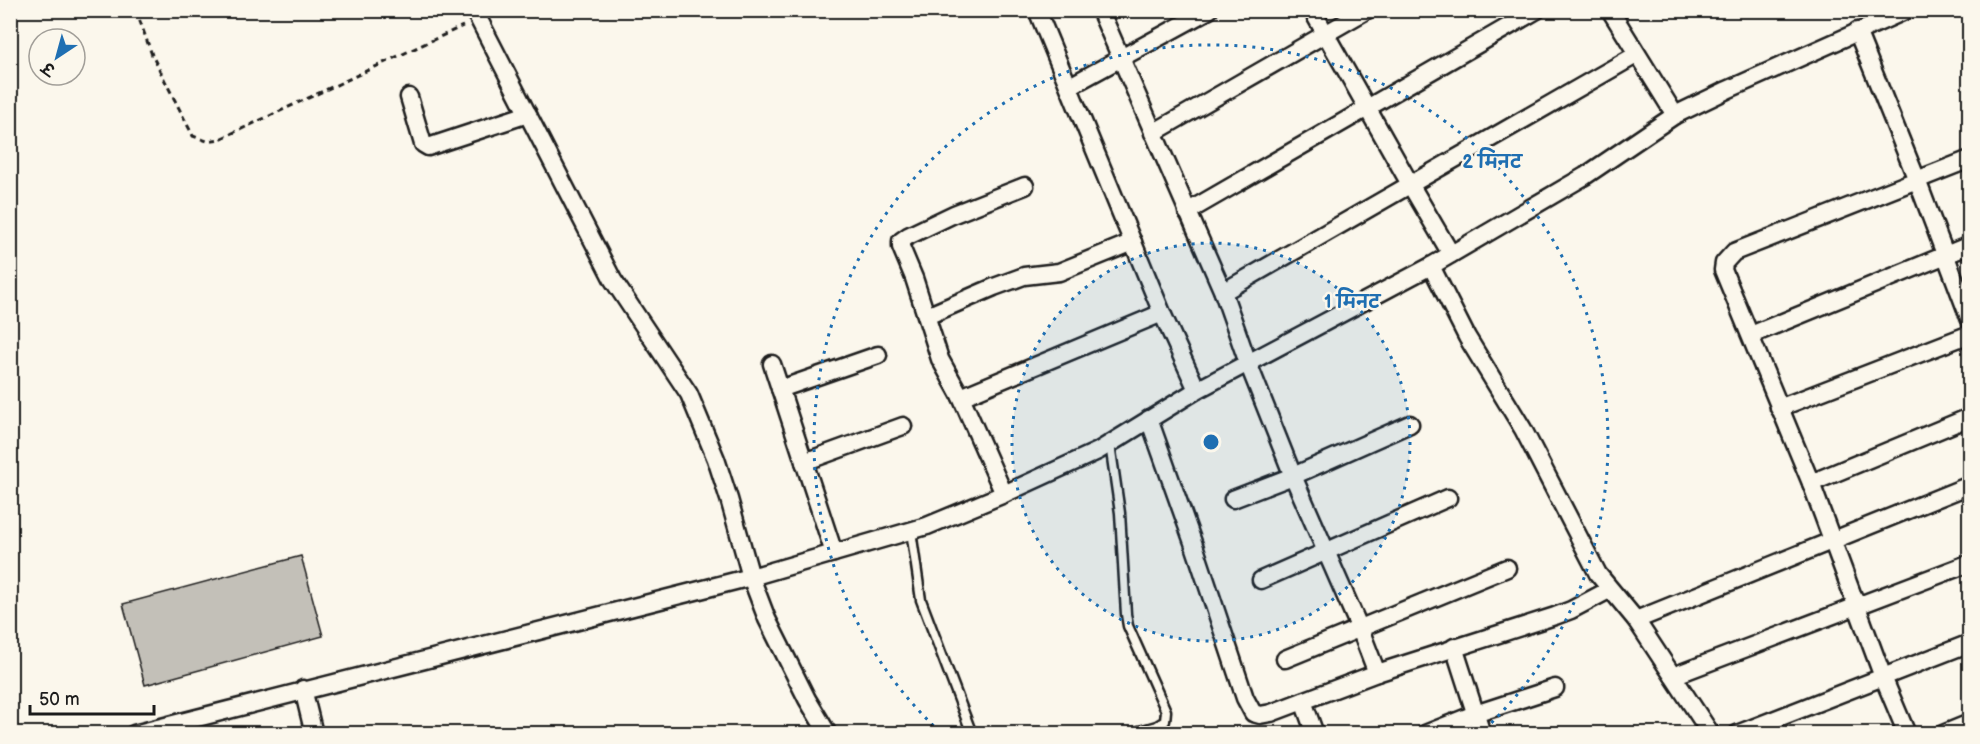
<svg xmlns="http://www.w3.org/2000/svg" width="1980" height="744" font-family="'Balsamiq Sans','Playpen Sans Deva',sans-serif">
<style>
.building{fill:#c3c0b8;stroke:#1c1c1c;stroke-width:1.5}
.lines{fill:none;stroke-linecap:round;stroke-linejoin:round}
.service-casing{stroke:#1c1c1c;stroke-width:13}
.minor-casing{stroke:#1c1c1c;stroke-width:21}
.path{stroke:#1c1c1c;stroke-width:3;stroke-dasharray:6 4.5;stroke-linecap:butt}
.service{stroke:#fbf7ec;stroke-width:8}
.minor{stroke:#fbf7ec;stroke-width:16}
.ring{fill:none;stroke:#1f6fb2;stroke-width:3;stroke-dasharray:3 6}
.centre{fill:#1f6fb2;stroke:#fbf7ec;stroke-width:3}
.ring-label{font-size:18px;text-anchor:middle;font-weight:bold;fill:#1f6fb2;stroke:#fbf7ec;stroke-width:5;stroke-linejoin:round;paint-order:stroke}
</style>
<rect width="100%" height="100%" fill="#fbf7ec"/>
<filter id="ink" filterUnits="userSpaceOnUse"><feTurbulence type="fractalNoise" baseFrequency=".0167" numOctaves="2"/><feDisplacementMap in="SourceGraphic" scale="12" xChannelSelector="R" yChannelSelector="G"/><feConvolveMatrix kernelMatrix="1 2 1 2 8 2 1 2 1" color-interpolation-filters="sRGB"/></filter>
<g filter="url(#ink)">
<!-- building -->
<polygon class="building" points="301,556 323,636 145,685 123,604"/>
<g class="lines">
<defs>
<g id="service">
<polyline points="1867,10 1874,24"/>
<polyline points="1110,444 1120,513 1126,614 1128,626 1166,711 1165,721 1157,726 1129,734"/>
<polyline points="911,531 921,600 972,734"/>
</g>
<g id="minor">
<polyline points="474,10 613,280 689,394 716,459 729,499 751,577 767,619 807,699 828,734"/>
<polyline points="1037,10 1162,313 1197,390"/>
<polyline points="1100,10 1223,292 1248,363 1293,476 1360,629 1377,673"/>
<polyline points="1312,10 1410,184 1451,254"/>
<polyline points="1610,10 1675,115"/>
<polyline points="1857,31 1917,180 1970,320"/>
<polyline points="1070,86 1209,10"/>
<polyline points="409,97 423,144 428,147 528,114"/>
<polyline points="1153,133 1367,10"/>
<polyline points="1187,212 1537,10"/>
<polyline points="1431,266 1467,337 1523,429 1598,574 1636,620 1711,734"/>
<polyline points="1223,292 1636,55"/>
<polyline points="927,316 994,287 1024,276 1059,272 1133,242"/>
<polyline points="1751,335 1970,245"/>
<polyline points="772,364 834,553"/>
<polyline points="780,389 878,355"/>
<polyline points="961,397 1162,313"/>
<polyline points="1779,408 1970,334"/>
<polyline points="1149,419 1195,548 1245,698 1253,713 1260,715 1271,713 1377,673 1555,616 1571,610 1609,590"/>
<polyline points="804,462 903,426"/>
<polyline points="1811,483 1970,417"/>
<polyline points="1004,494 961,397 940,359 914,278 901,247 901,241 908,236 954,214 1025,186"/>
<polyline points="1233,499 1293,476 1410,424"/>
<polyline points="1261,580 1448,498"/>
<polyline points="1636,620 1970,485"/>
<polyline points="1454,647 1482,734"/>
<polyline points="1285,659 1507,568"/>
<polyline points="1673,676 1970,563"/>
<polyline points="303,689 314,734"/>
<polyline points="1303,701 1315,734"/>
<polyline points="134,734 751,577 927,526 1004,494 1098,451 1197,390 1431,266 1585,176 1675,115 1727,90 1907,10"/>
<polyline points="1425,734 1475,714 1555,688"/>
<polyline points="1737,734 1970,643"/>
<polyline points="1907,734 1883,677 1811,483 1723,270 1724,263 1734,252 1970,159"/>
<polyline points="1943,734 1970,723"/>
</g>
</defs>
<!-- service casing -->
<use href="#service" class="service-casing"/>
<!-- minor casing -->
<use href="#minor" class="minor-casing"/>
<!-- path -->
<polyline class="path" points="136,10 152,55 193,136 207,141 220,139 463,26"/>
<!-- service -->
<use href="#service" class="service"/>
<!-- minor -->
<use href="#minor" class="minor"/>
</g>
</g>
<!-- distance rings -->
<circle cx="1211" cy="442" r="199" fill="#1f6fb2" fill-opacity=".12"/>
<g class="ring">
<circle cx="1211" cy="442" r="199"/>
<path d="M940 732A397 397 0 1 1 1482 732"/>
</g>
<circle cx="1211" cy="442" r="9" class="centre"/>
<g class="ring-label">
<text x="1492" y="168">2 मिनट</text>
<text x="1352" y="308">1 मिनट</text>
</g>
<!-- margin -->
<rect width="1980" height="744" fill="none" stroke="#fbf7ec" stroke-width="36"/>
<rect x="18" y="18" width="1944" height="708" fill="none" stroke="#1c1c1c" stroke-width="2" filter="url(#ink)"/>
<!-- north arrow -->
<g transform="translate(57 57) rotate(216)"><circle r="28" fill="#fbf7ec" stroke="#a29f99" stroke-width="1.5"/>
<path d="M0-4.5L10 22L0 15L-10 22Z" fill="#1f6fb2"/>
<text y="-9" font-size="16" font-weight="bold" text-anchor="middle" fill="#1c1c1c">उ</text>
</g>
<!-- scale -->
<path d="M30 705v9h124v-9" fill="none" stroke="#1c1c1c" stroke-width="3"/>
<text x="39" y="705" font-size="18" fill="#1c1c1c" stroke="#fbf7ec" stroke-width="4.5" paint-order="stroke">50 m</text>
</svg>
